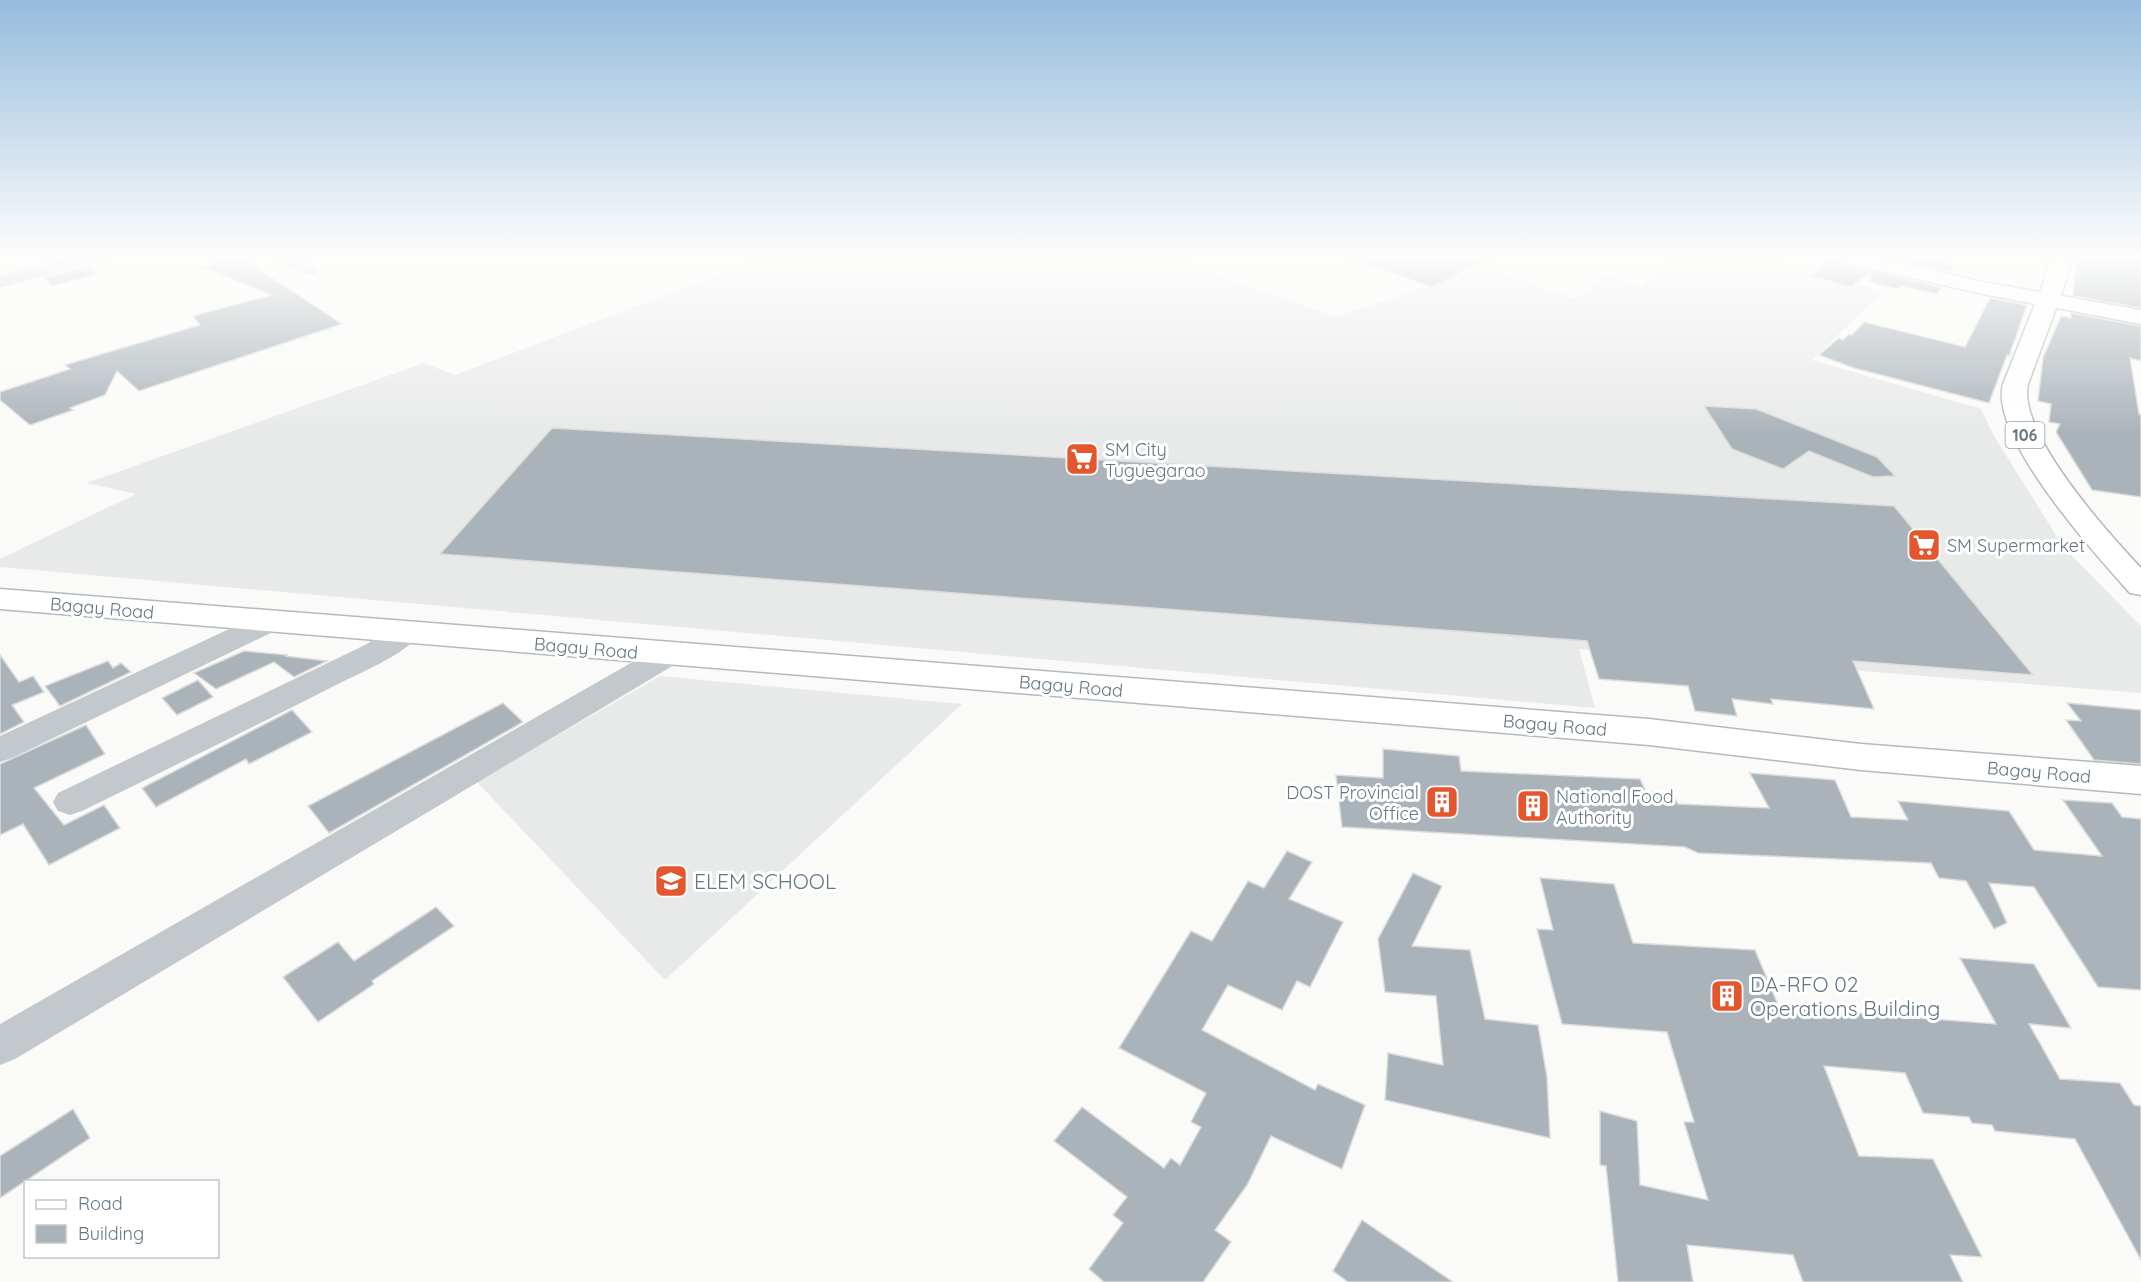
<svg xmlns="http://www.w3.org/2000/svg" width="2141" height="1282" font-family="Quicksand,sans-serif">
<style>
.built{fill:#e8e9e9}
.building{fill:#aab3b9;stroke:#dcdcda;stroke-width:1.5}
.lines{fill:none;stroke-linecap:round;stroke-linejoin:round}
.secondary-casing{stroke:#b3babf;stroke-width:3}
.highway-casing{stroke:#b4b9bd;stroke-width:3}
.street{fill:#c3c8cc;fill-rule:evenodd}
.secondary{fill:#fff;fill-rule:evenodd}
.highway{fill:#fff;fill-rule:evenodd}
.labels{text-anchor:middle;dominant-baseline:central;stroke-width:6;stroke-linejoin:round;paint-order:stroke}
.shield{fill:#fff;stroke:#939fa8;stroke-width:1.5}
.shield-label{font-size:16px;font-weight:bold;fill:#657683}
.poi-label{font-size:18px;fill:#657683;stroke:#fff;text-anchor:start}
.street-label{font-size:18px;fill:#657683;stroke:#fff}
.near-poi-label{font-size:21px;fill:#657683;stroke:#fff;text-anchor:start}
</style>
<rect width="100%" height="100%" fill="#fafaf8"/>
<!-- built -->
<g class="built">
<polygon points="771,255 1110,255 1135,264 1155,255 1161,255 1336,317 1484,267 1576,299 1605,274 1641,287 1676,255 1737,255 1884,291 1812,360 1981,409 1994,436 2064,548 2141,626 2141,693 1579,649 1595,708 0,567 0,559 136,494 87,483 424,363 455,375"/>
<polygon points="660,676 962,704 665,980 477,782"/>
</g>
<!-- building -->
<g class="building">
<polygon points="1351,255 1500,255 1431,287 1351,258"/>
<polygon points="1874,255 1953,255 1947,264 1953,265 1950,272"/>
<polygon points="2077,255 2141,255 2141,308 2073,296"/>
<polygon points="239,256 342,324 139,391 117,371 105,395 70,408 73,410 30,425 0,400 0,392 70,369 65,365 200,325 193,316 272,295 202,267"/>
<polygon points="1828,261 1871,271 1851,287 1811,276"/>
<polygon points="88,266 98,274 52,286 44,278"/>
<polygon points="1871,271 1941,287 1937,294 1901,286 1897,289 1870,282"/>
<polygon points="1990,298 2027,305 2009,356 2007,355 1989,403 1854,368 1819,355 1839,338 1843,340 1849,334 1852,335 1864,322 1965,347"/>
<polygon points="2071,313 2141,326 2141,361 2130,358 2139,414 2141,415 2141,497 2092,490 2056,432 2060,424 2049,422 2051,404 2038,401 2043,358 2061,316 2071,318"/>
<polygon points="1704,406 1756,409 1877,457 1895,476 1873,477 1809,451 1783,469 1732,449"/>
<polygon points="552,428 1894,506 2033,675 1853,661 1874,709 1771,699 1773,704 1732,699 1737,716 1695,711 1688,686 1599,679 1587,641 440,554"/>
<polygon points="244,651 288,655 285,656 327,661 294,677 274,662 216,689 194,673"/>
<polygon points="0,655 19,682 33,676 44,692 12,705 24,722 0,734"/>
<polygon points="108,661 113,668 121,663 131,672 60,706 45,686"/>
<polygon points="198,680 213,697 177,715 162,698"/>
<polygon points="503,703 523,722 329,833 308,806"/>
<polygon points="2067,703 2141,710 2141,764 2094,760 2066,720 2081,721"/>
<polygon points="292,710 312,732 249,764 246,759 156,807 142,788"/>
<polygon points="86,725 105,754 34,788 64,825 104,805 120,828 49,865 23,824 0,835 0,764"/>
<polygon points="1383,749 1459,756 1461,771 1640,779 1646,792 1672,794 1678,804 1769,808 1750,773 1835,780 1851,817 1908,820 1898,801 2009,811 2034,850 2102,856 2063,800 2112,803 2122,817 2141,819 2141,990 2098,987 2034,887 1989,883 2007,923 1994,929 1966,881 1939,878 1931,863 1698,853 1685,847 1342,827 1336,775 1383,778"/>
<polygon points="1287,851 1312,862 1289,899 1343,922 1310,987 1297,981 1282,1010 1228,985 1202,1030 1315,1090 1318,1084 1365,1105 1342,1169 1271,1136 1247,1185 1215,1230 1231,1242 1203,1282 1104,1282 1089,1269 1123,1223 1113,1215 1127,1197 1054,1141 1082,1107 1164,1168 1171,1158 1180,1165 1201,1127 1191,1122 1206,1093 1119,1048 1191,931 1212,941 1248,881 1264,888"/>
<polygon points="1413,873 1442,886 1412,946 1470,950 1485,1019 1538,1025 1547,1077 1550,1138 1385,1100 1388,1053 1443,1065 1436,996 1385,992 1378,939"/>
<polygon points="1540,878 1614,884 1633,943 1755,950 1779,1007 1996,1024 1960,958 2034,964 2071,1028 2029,1024 2060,1079 2120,1083 2134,1105 2141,1106 2141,1260 2075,1139 1995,1131 1992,1125 1972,1123 1969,1117 1923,1113 1905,1073 1824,1066 1859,1156 1933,1159 1982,1257 1950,1255 1963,1282 1803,1282 1793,1255 1687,1245 1693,1282 1618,1282 1606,1166 1600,1165 1600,1111 1637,1121 1640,1185 1708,1200 1684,1122 1694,1122 1667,1032 1562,1024 1537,929 1553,930"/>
<polygon points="436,907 454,926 372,981 374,984 318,1022 283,977 338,942 354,961"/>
<polygon points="73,1109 90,1138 0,1198 0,1156"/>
<polygon points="1362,1220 1453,1282 1348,1282 1333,1271"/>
</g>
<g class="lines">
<defs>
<g id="secondary">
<polygon points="1825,255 1863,255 1983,282 2141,310 2141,324 1983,294 1828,259"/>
<polygon points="0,589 1649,719 1861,744 2141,766 2141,794 1861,770 1649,745 0,609"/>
</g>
<path id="highway" d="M2052 255H2072L2065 284 2028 384C2017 433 2108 533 2141 568V595L2130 593C2095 554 1989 437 2003 384L2043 284Z"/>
</defs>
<!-- secondary casing -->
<use href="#secondary" class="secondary-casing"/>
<!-- highway casing -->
<use href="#highway" class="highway-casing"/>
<!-- street -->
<g class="street">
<polygon points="78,255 109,255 107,259 0,288 0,276"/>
<path d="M275 255H297L318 270 316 274C303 277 283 266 275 255Z"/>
<polygon points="269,613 279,615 284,622 279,629 12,758 0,762 0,736 259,615"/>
<path d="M406 624 417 626 421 633C407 654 355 675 332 687 249 729 166 770 82 811L70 815 58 811 53 802 58 793 365 645 395 626Z"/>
<polygon points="668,645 679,648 683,655 679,662 15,1059 0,1065 0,1024 657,648"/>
</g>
<!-- secondary -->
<use href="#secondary" class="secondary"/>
<!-- highway -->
<use href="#highway" class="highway"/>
</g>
<!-- sky -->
<linearGradient id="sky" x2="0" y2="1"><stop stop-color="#96bcdc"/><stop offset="0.59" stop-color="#fdfdfc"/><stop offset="1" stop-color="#fdfdfc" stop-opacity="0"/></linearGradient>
<rect width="2141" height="435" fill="url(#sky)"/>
<!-- icons -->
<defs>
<symbol id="supermarket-square" viewBox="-11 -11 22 22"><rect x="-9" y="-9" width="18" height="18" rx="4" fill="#e4572e" stroke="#fff"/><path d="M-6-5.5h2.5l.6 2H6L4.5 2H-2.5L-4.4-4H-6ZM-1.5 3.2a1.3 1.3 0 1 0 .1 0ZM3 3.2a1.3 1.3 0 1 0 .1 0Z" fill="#fff"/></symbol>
<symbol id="building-square" viewBox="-11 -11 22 22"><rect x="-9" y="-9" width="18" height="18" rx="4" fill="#e4572e" stroke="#fff"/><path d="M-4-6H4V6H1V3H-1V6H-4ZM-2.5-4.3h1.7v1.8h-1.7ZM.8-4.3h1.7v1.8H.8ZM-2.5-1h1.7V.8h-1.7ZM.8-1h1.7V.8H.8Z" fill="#fff"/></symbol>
<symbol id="school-square" viewBox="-11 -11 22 22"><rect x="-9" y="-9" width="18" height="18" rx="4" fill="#e4572e" stroke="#fff"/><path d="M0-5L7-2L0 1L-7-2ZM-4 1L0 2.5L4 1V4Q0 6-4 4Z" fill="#fff"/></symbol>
</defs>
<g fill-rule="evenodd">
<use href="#supermarket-square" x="1063" y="440" width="38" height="38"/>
<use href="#supermarket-square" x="1905" y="526" width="38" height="38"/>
<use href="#building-square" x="1423" y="783" width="38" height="38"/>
<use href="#building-square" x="1514" y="787" width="38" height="38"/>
<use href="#school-square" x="652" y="862" width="38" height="38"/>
<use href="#building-square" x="1708" y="977" width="38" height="38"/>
</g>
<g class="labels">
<!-- shield labels -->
<rect class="shield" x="2005.5" y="422" width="39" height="26" rx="4.5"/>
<g class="shield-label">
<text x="2025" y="435">106</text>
</g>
<!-- poi labels -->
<g class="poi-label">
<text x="1105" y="449">SM City<tspan x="1105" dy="21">Tuguegarao</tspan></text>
<text x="1947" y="545">SM Supermarket</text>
<text x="1419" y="792" text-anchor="end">DOST Provincial<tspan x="1419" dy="21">Office</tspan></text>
<text x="1556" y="796">National Food<tspan x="1556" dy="21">Authority</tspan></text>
</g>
<!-- street labels -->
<g class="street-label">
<text transform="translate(102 608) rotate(5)">Bagay Road</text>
<text transform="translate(586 648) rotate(5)">Bagay Road</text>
<text transform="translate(1071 686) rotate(5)">Bagay Road</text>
<text transform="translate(1555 725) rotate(5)">Bagay Road</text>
<text transform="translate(2039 772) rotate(5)">Bagay Road</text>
</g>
<!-- near-poi labels -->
<g class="near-poi-label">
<text x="694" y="881">ELEM SCHOOL</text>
<text x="1750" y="984">DA-RFO 02<tspan x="1750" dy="24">Operations Building</tspan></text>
</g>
</g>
<!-- legend -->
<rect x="24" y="1180" width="195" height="78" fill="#ffffff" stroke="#c1c8cd" stroke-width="1.5"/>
<rect x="36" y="1200" width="30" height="9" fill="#ffffff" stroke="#c1c8cd" stroke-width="1.5"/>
<text x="78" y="1210" font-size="18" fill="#657683">Road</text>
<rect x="36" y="1225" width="30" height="18" fill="#aab3b9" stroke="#c1c8cd" stroke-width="1.5"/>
<text x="78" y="1240" font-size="18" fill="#657683">Building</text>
</svg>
